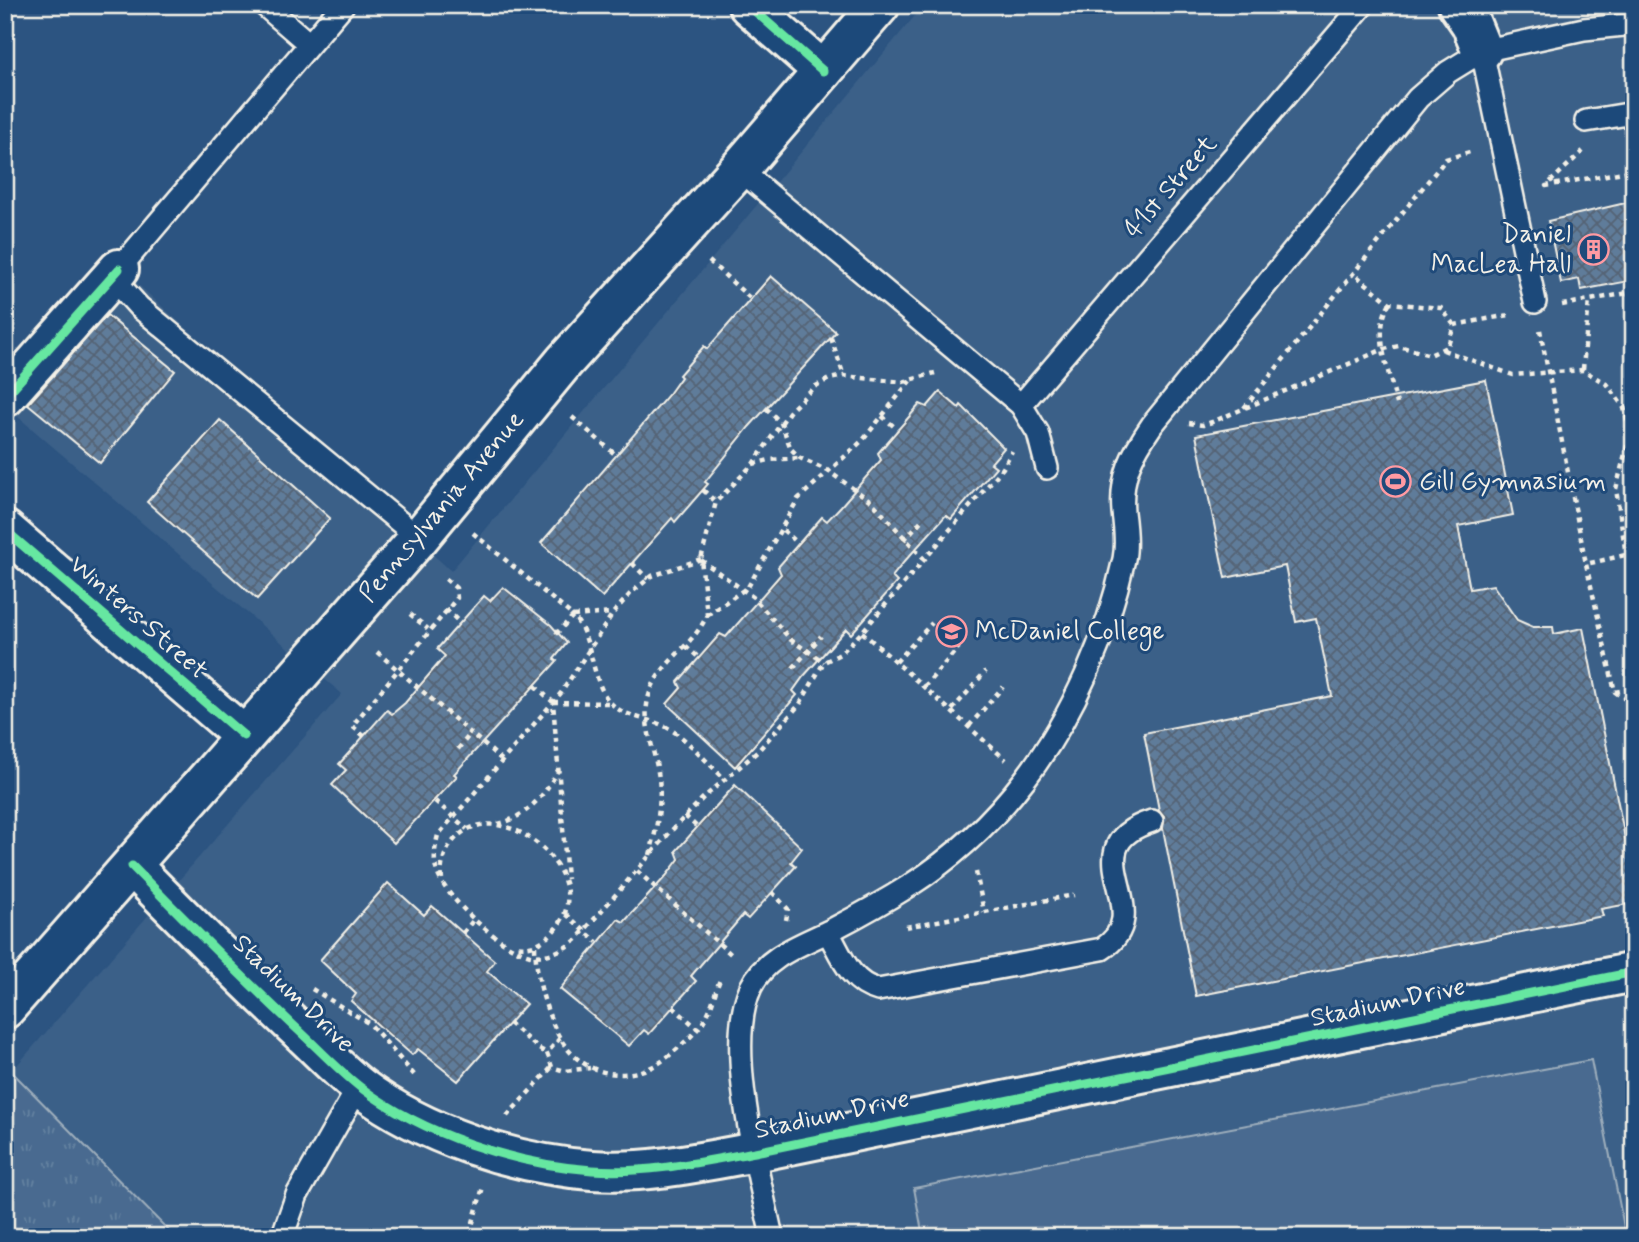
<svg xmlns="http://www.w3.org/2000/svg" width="1639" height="1242" font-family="Mynerve,sans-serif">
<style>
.built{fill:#3b6088}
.grass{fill:url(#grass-tufts);stroke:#9eaebc;stroke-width:2}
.green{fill:#496b90;stroke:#9eaebc;stroke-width:2}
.building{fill:url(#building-cross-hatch);stroke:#f4f1e8;stroke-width:2}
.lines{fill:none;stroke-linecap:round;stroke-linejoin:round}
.lane-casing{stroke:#f4f1e8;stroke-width:26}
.street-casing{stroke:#f4f1e8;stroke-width:44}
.secondary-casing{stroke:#f4f1e8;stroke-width:44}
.path{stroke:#f4f1e8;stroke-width:4.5;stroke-dasharray:5 5;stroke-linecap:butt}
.lane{stroke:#1f4a7a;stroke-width:21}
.street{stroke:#1f4a7a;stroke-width:38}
.secondary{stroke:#1f4a7a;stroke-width:38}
.cycleway-casing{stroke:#1f4a7a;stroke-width:13}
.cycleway{stroke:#66e7a1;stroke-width:9}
.labels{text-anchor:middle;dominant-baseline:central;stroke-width:6;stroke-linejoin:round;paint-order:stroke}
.street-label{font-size:26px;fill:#f4f1e8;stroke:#1f4a7a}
.poi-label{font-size:26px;fill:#f4f1e8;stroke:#1f4a7a;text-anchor:start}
</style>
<defs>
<pattern id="grass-tufts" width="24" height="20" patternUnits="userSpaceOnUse" patternTransform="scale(1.75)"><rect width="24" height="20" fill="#496b90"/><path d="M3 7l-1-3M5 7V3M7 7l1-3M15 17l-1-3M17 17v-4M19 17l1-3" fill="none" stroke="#6481a0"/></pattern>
<pattern id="building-cross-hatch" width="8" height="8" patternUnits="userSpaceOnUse" patternTransform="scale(1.75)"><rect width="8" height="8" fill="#5e7b9a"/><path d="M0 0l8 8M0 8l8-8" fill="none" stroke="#556474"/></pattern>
</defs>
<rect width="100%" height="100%" fill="#2c5481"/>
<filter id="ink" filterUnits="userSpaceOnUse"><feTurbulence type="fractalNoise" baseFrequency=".0143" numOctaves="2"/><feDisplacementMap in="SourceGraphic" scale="14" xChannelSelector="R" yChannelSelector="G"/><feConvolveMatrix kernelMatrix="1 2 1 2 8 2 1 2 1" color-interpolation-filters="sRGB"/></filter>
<g filter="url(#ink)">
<!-- built -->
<polygon class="built" points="924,5 1634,5 1634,1237 5,1237 5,1079 342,694 10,410 120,268 451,571"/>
<!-- grass -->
<polygon class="grass" points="12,1072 175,1237 5,1237 5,1079"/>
<!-- green -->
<polygon class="green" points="1591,1060 1626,1237 923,1237 914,1188"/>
<!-- building -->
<g class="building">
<polygon points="1634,201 1634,280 1581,290 1579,279 1561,283 1548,221"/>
<polygon points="771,276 836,332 749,427 705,482 708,484 675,522 672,518 602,597 541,543 669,394 681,377 679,375 704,346 707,349"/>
<polygon points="107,315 175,371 100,463 28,404"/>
<polygon points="1486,380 1513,515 1458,526 1470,589 1493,585 1517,620 1533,627 1553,627 1554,634 1583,628 1634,883 1634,903 1601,909 1603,916 1196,996 1163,829 1164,816 1159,810 1144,733 1332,696 1316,618 1296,622 1285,566 1225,578 1196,435"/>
<polygon points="940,392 959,408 961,405 1004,448 991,463 996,467 951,519 946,515 904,562 892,577 897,582 851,634 846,629 803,677 793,691 797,695 735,767 667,704 681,688 678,682 720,634 726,637 781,574 778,567 822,517 827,521 841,506 881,460 878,453 920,404 927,407"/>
<polygon points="220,420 330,518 257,599 147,502"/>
<polygon points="503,587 551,625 567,643 554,659 557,661 454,774 457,776 394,843 332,785 346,770 339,764 387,710 392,714 405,703 445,656 437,649 484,596 490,601"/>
<polygon points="735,785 802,848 791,862 796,866 748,919 743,915 691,976 696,981 649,1034 644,1030 629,1046 560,989 618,919 624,922 666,876 679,859 676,851"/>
<polygon points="388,883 424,915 432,906 495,961 487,971 526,1004 458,1081 418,1049 412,1055 351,1001 356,994 320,960"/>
</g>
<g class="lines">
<defs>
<g id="lane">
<polyline points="264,5 308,43"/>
<polyline points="343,5 119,269 121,287 139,307 419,538"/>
<polyline points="1482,51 1535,302"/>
<polyline points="1586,121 1634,113"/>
<polyline points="739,169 1021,405 1038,433 1047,468"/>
<polyline points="1021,405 1363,5"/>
<path d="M828 932C841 955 850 983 878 990L1102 949C1162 911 1067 848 1152 821"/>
<polyline points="282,1237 297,1195 359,1086"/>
<path d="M772 1237C759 1174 723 1046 751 987 767 954 805 944 835 928 860 915 885 901 909 886 953 858 993 821 1025 779 1073 716 1107 637 1124 559 1127 545 1125 527 1123 512 1120 476 1132 454 1152 425L1418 98 1448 72 1482 51 1584 29 1634 24"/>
</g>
<g id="street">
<polyline points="748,5 823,71"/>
<polyline points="1458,5 1471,24 1482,51"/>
<polyline points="5,397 119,269"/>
<polyline points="5,530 244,736"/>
<path d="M132 866C185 920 239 974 294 1026 316 1046 337 1069 360 1087 424 1135 513 1164 592 1170 646 1174 701 1162 755 1152L1634 972"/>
</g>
<polyline id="secondary" points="5,1009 419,538 564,362 739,169 880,5"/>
</defs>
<!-- lane casing -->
<use href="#lane" class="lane-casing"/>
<!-- street casing -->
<use href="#street" class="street-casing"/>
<!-- secondary casing -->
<use href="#secondary" class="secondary-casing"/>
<!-- path -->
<g class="path">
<polyline points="1583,151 1546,186 1634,170"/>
<polyline points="709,261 751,299"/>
<path d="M1390 303C1371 332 1390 374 1397 404"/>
<polyline points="1562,305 1634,292"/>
<polyline points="1454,325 1509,315"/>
<polyline points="1540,330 1586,564"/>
<polyline points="831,338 844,376"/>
<polyline points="1443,350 1513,375 1583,370 1608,385 1624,408 1630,434 1616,489 1626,555"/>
<polyline points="1583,369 1589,300"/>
<polyline points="766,408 781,423 791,449 800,458 828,471 871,501 924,559"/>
<polyline points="1244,408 1446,159 1473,151"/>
<polyline points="882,416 898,430"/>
<polyline points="572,417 616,455"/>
<polyline points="1189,423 1203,425 1212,422 1384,349 1399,346 1430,355 1448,346 1454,325 1441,308 1390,303 1353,273"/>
<polyline points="753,464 769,460 799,458"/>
<polyline points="703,490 716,502"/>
<polyline points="783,530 799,544"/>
<polyline points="473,533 573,616 612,613"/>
<polyline points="904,540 921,521"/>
<polyline points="1634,553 1586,564 1615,692 1634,705"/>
<path d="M701 559 652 576 632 592 613 613 561 693 438 835C435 847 433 859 437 872 446 899 502 949 530 955 547 958 563 950 576 940L672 830 703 798 757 752 800 704 824 662 840 654 862 632 1003 468 1012 451"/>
<polyline points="701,560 753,597 791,640 824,662"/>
<polyline points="632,563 648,579"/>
<polyline points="446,609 460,623"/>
<polyline points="410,614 428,629"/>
<polyline points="707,615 748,587 798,499 863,440 910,381"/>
<polyline points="862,632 1006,760"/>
<path d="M556 634 573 616C594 639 590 678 609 701 624 719 649 717 668 728 689 740 707 763 725 779"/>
<polyline points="686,646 699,658"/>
<polyline points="377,652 502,760"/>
<polyline points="896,662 932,623"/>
<polyline points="793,668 821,636"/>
<polyline points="535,686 553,702 567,879"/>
<polyline points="924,687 959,647"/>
<polyline points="1615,692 1634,688"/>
<polyline points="553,702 609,703"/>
<polyline points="952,710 986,671"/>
<polyline points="969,726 1003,687"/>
<polyline points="364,736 352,726 457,598 456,588 443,577"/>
<polyline points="458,749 471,733"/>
<polyline points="435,801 467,829"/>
<polyline points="685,816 697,827"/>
<path d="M498 824C526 818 547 793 559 768"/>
<path d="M650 855C656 830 662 804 659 779 656 753 642 725 648 699 657 662 693 648 707 615L701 559 716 502 753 464 789 412 814 387 829 379 844 376 903 382 935 373"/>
<polyline points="637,871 733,956"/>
<polyline points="976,872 984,912"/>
<path d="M442 879C440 864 445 850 455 839 501 790 601 876 556 928 545 942 533 949 514 946"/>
<polyline points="772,892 788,909 786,920"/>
<polyline points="566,914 597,942"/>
<polyline points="906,927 1074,895"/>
<polyline points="463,933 475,918"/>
<path d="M535 946C536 975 545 1012 560 1038 584 1080 637 1085 671 1054 683 1044 700 1030 707 1015 713 1004 715 991 720 980"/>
<polyline points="312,989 370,1024 416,1077"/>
<polyline points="673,1007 697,1028"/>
<polyline points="509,1023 539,1049 547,1053"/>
<polyline points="560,1038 547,1053 552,1067 565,1071 590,1068"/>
<polyline points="507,1116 552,1067"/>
<polyline points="470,1233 483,1187"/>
</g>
<!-- lane -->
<use href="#lane" class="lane"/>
<!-- street -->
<use href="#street" class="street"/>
<!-- secondary -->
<use href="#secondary" class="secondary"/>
<defs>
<g id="cycleway">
<polyline points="748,5 823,71"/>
<polyline points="5,397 119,269"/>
<polyline points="5,530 244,736"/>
<path d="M132 866C185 920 239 974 294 1026 316 1046 337 1069 360 1087 424 1135 513 1164 592 1170 646 1174 701 1162 755 1152L1634 972"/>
</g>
</defs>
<!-- cycleway casing -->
<use href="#cycleway" class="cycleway-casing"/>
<!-- cycleway -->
<use href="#cycleway" class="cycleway"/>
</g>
</g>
<!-- icons -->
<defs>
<symbol id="building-ring" viewBox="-11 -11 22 22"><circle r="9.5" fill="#1f4a7a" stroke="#ff9aa2" stroke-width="1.5"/><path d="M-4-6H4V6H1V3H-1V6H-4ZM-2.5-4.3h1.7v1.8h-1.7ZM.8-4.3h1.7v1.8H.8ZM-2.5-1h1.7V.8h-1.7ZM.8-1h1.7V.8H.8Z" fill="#ff9aa2"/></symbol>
<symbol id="stadium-ring" viewBox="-11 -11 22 22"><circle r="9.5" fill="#1f4a7a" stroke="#ff9aa2" stroke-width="1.5"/><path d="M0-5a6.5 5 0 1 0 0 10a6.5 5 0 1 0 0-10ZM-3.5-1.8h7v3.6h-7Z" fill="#ff9aa2"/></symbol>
<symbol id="university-ring" viewBox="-11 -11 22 22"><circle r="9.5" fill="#1f4a7a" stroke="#ff9aa2" stroke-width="1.5"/><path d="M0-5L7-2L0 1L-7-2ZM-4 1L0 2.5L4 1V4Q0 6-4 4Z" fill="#ff9aa2"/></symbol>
</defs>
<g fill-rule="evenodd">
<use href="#building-ring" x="1576" y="232" width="35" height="35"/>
<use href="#stadium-ring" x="1378" y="464" width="35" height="35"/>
<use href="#university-ring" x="934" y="614" width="35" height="35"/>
</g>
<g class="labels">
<!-- street labels -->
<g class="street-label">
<text transform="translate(1171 187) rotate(-49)">41st Street</text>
<text transform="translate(442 507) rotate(-50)">Pennsylvania Avenue</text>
<text transform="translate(138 618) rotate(41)">Winters Street</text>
<text transform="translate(293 994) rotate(44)">Stadium Drive</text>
<text transform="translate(1388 1003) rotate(-12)">Stadium Drive</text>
<text transform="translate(832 1115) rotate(-12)">Stadium Drive</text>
</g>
<!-- poi labels -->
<g class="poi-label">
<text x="1571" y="235" text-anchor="end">Daniel<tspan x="1571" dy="30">MacLea Hall</tspan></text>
<text x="1419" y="482">Gill Gymnasium</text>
<text x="975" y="632">McDaniel College</text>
</g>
</g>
<!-- margin -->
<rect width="1639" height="1242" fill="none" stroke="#1f4a7a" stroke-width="28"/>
<rect x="14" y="14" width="1611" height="1214" fill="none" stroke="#f4f1e8" stroke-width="2.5" filter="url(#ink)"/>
</svg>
